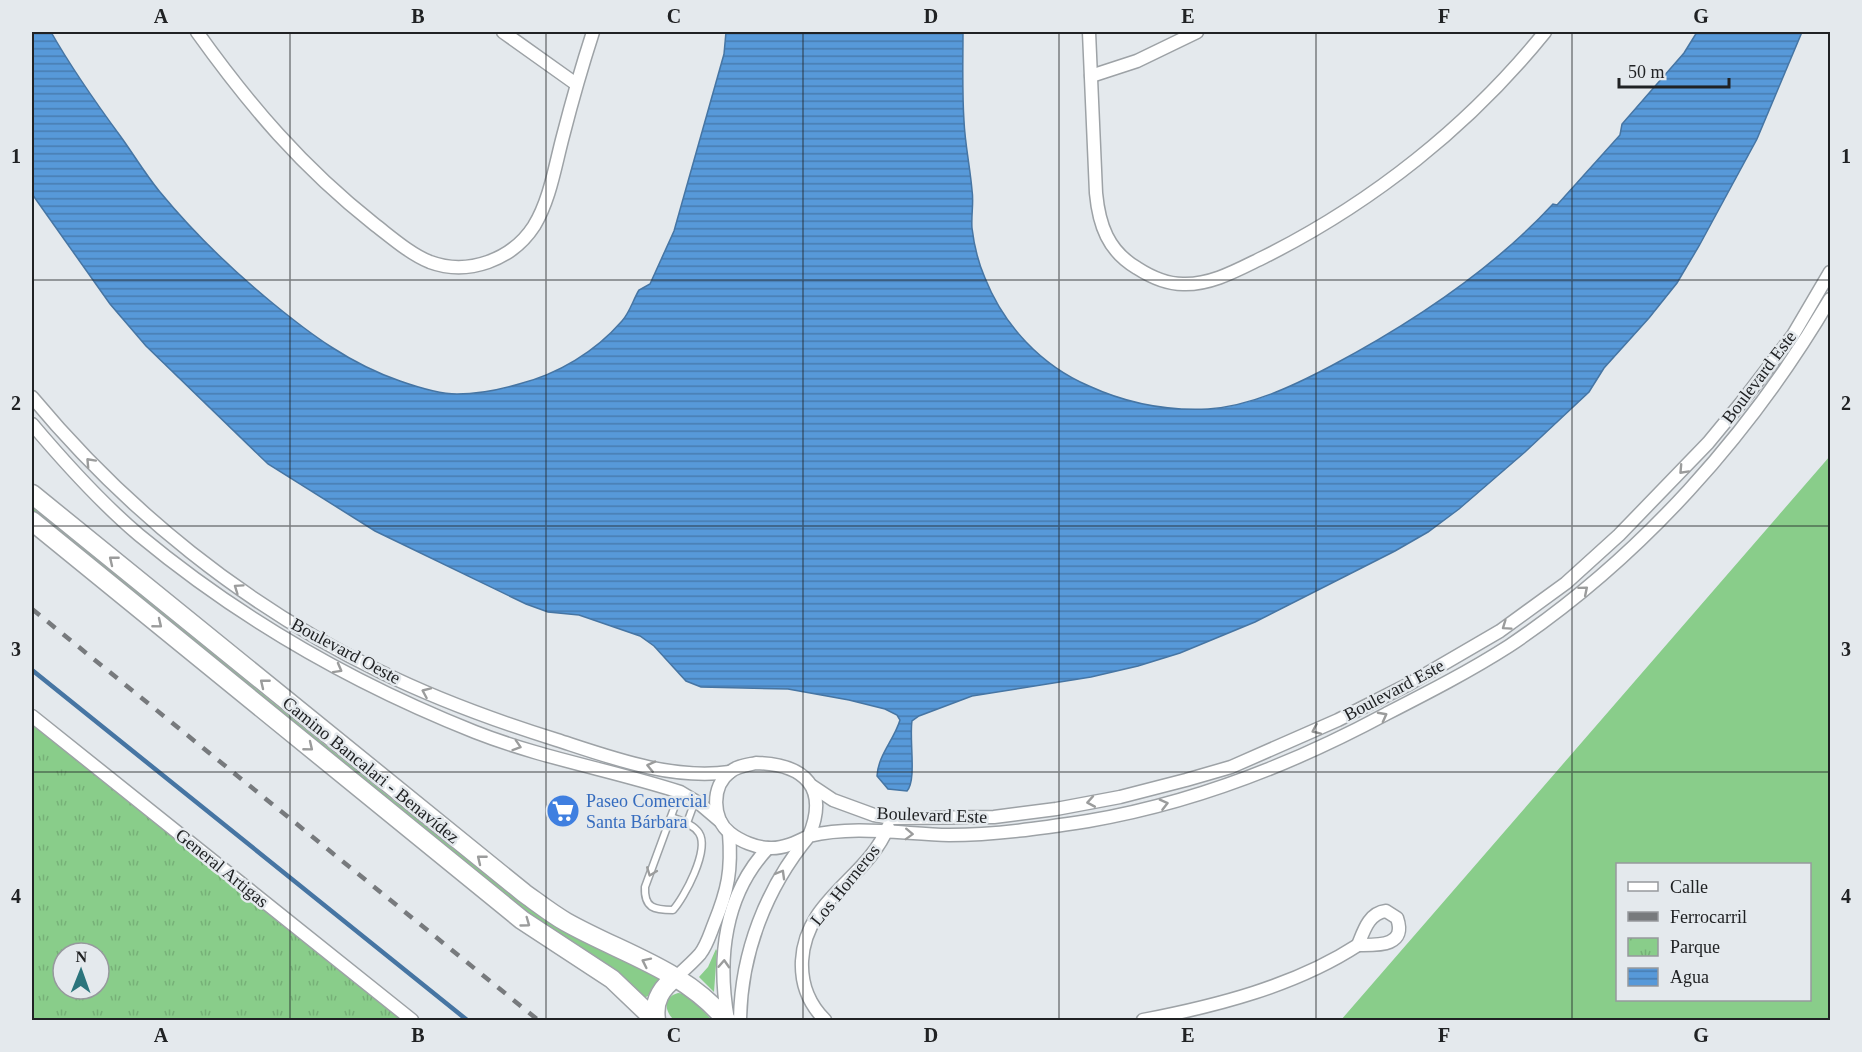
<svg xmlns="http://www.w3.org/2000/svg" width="1862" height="1052" font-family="Georgia,serif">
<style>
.grass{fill:#89cd8a;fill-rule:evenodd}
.park{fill:url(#park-tufts);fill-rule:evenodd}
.water{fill:url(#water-rules);stroke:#4675a3;stroke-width:1.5}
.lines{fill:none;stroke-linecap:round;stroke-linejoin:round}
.stream{stroke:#4675a3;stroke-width:4.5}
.service-casing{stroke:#9da2a6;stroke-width:9}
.minor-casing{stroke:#9da2a6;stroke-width:15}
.secondary-casing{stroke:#9da2a6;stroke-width:21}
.service{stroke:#fff;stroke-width:6}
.minor{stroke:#fff;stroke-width:12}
.secondary{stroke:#fff;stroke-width:18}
.rail{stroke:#777a7d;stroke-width:4.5;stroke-dasharray:10 10;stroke-linecap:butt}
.oneway{stroke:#9b9c9c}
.grid{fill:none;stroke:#202224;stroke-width:1.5;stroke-opacity:0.55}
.labels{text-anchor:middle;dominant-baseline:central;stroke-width:5;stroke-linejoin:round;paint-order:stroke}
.street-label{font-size:18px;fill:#202224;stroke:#e4e9ed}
.shop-label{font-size:18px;fill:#366cbe;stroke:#e4e9ed;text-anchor:start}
.neatline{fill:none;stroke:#202224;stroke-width:2}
.grid-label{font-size:20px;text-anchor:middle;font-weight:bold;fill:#202224}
</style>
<defs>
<pattern id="park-tufts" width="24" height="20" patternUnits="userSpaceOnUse" patternTransform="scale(1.5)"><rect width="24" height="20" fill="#89cd8a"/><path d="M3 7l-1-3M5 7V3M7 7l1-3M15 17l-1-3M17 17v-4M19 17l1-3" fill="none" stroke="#76b077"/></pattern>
<pattern id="water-rules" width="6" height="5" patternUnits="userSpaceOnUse" patternTransform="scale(1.5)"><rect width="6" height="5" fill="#5799d9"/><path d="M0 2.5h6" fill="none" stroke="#487cb0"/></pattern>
</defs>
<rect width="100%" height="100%" fill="#e4e9ed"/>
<!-- grass -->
<g class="grass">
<path d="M1830 456V1020H1341ZM1618 864H1810V1000H1618Z"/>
<polygon points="32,507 393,800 521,900 659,975 661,979 652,988 648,996 644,998 604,962 555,934 517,906 32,513"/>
<polygon points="716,949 717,951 714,992 699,977 708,967"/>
<path d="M678 993 687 994 712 1020H674C664 1011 663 997 678 993Z"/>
</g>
<!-- park -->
<path class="park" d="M32 721 418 1020H32ZM63 953H99V989H63Z"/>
<!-- water -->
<path class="water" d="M32 32H51C72 69 96 103 121 137 134 155 146 175 160 192 193 232 230 268 270 301 310 334 350 364 400 381 417 387 438 394 457 394 478 394 499 390 519 384 558 374 595 352 622 321 630 312 633 300 639 290L650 284 674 231 724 54 726 32H963C963 61 962 91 964 121 965 144 970 167 972 190 974 203 971 215 972 228 974 245 978 262 985 278 1004 326 1042 366 1089 386 1126 403 1167 411 1208 409 1251 406 1293 386 1331 366 1412 323 1491 271 1553 204L1557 205 1620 135 1622 124 1684 53 1697 32H1802L1757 139 1699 246 1677 283 1649 318 1604 368 1589 392 1525 452 1459 509 1428 532 1395 551 1255 622 1180 653 1138 666 1091 677 972 696 919 716 912 721C909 740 917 780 907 791L888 789 877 776C878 755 894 740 900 720L897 715 885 709 849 700 788 689 701 687 686 681 654 646 640 636 579 615 548 612 526 604 375 531 268 464 146 346 110 304 32 194Z"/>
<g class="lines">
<!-- stream -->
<polyline class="stream" points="32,670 467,1020"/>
<defs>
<g id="service">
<path d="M671 817C681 821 693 824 699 833 710 850 684 898 673 910 654 910 644 908 645 887L680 792"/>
<polyline points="687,823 695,801"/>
</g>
<g id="minor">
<path d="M197 32C250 106 302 167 374 224 391 237 410 254 430 262 468 276 512 260 534 226 550 200 555 166 563 136 572 101 582 66 593 32"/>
<polyline points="503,32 576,84"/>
<path d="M1089 32 1096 193C1099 225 1108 251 1137 268 1151 277 1166 284 1183 284 1212 285 1239 269 1264 257 1372 203 1469 126 1545 32"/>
<polyline points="1091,76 1137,61 1197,32"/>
<path d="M32 397C127 511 245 606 379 671 436 699 496 721 557 740 612 758 671 780 730 772"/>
<path d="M32 424C65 463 100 502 139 535 239 618 354 684 475 732 541 758 612 770 680 792L700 804 720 821"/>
<polyline points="32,716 412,1020"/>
<path d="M756 763C805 764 829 788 809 836 797 842 783 849 769 848 757 848 740 841 730 833 712 819 711 786 730 772 737 766 747 765 756 763Z"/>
<polyline points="812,786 833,800 874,815 892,818 994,817 1056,809 1120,797 1186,780 1231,767 1338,720 1409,684 1500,631 1566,583 1619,535 1708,443 1741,403 1793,335 1830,272"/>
<path d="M1386 911 1397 918C1407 947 1377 945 1358 945 1364 930 1369 913 1386 911Z"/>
<path d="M676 977C685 969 693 962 700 954 707 945 710 934 714 924 728 890 732 870 729 833"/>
<path d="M728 1020C717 959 724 895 768 848"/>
<path d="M740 1020C741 953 766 888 809 836 854 825 903 834 949 835 996 835 1042 828 1088 821 1194 803 1293 764 1386 714 1427 693 1470 671 1509 646 1640 558 1750 435 1830 299"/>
<path d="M825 1020C809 1004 801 984 802 961 805 899 867 879 888 827"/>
<path d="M1143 1020C1216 1006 1295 986 1358 945"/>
</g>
<g id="secondary">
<path d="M32 494 524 893C538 903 552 914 566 922 623 954 683 969 726 1020"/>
<polyline points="32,521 522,920 612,979 655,1020"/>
<path d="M656 1020C653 1001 661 988 676 977"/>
</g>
</defs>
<!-- service casing -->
<use href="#service" class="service-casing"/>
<!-- minor casing -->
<use href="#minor" class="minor-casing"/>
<!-- secondary casing -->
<use href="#secondary" class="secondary-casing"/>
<!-- service -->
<use href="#service" class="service"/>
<!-- minor -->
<use href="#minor" class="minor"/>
<!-- secondary -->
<use href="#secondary" class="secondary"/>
<!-- rail -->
<polyline class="rail" points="32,609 538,1020"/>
</g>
<!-- one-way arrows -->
<defs><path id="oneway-chevron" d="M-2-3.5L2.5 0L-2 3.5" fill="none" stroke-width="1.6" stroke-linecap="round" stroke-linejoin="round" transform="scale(1.5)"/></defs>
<g class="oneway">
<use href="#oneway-chevron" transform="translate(90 462) rotate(-133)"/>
<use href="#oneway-chevron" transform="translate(1683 470) rotate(133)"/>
<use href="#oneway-chevron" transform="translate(113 560) rotate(-141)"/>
<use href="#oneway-chevron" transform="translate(238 588) rotate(-145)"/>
<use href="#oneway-chevron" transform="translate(1584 590) rotate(-40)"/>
<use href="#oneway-chevron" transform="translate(158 624) rotate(39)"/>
<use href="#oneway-chevron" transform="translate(1506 626) rotate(145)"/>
<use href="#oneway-chevron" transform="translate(338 669) rotate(29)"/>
<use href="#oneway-chevron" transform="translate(264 683) rotate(-141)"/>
<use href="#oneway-chevron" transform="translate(426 692) rotate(-156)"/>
<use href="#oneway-chevron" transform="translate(1383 716) rotate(-28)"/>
<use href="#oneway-chevron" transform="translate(1316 730) rotate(156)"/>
<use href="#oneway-chevron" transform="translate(517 746) rotate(18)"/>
<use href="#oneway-chevron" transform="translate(309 747) rotate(39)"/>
<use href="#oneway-chevron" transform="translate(651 766) rotate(-167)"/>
<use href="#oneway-chevron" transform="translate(1091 802) rotate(170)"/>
<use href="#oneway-chevron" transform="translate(1164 804) rotate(-14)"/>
<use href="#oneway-chevron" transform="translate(909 834) rotate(2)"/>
<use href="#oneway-chevron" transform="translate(481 859) rotate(-141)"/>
<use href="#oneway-chevron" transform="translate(651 872) rotate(111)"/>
<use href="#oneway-chevron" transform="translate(781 874) rotate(-60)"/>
<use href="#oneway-chevron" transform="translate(526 923) rotate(36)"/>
<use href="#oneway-chevron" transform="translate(646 962) rotate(-154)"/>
<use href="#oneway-chevron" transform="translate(724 964) rotate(-87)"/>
</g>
<!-- grid -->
<path class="grid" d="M290 32V1020M546 32V1020M803 32V1020M1059 32V1020M1316 32V1020M1572 32V1020M32 280H1830M32 526H1830M32 772H1830"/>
<!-- icons -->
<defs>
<symbol id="supermarket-disc" viewBox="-11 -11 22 22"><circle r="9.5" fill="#3f7fe0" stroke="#e4e9ed"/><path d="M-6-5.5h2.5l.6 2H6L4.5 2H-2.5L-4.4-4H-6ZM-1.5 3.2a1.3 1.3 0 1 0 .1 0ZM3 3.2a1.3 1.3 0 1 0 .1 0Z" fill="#fff"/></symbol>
</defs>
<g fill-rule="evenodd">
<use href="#supermarket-disc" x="544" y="792" width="38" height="38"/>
</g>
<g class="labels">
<!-- street labels -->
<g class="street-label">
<text transform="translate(1759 377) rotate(-53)">Boulevard Este</text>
<text transform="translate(346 651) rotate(28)">Boulevard Oeste</text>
<text transform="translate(1394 690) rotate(-28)">Boulevard Este</text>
<text transform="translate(371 770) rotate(39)">Camino Bancalari - Benavídez</text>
<text transform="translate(932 815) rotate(2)">Boulevard Este</text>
<text transform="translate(222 868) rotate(39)">General Artigas</text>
<text transform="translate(845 885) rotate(-51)">Los Horneros</text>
</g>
<!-- shop labels -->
<g class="shop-label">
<text x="586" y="801">Paseo Comercial<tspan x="586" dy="21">Santa Bárbara</tspan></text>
</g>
</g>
<!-- border -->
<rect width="1862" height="1052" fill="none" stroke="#e4e9ed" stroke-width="66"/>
<!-- legend -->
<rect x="1616" y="863" width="195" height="138" fill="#e4e9ed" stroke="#96999d" stroke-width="1.5"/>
<rect x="1628" y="882" width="30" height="9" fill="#ffffff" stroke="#96999d" stroke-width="1.5"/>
<text x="1670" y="893" font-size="18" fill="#202224">Calle</text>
<rect x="1628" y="912" width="30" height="9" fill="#777a7d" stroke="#96999d" stroke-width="1.5"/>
<text x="1670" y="923" font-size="18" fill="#202224">Ferrocarril</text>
<rect x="1628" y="938" width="30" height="18" fill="url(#park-tufts)" stroke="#96999d" stroke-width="1.5"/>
<text x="1670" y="953" font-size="18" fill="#202224">Parque</text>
<rect x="1628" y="968" width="30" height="18" fill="url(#water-rules)" stroke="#96999d" stroke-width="1.5"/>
<text x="1670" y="983" font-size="18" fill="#202224">Agua</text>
<!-- north arrow -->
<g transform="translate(81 971) rotate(1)"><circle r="28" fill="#e4e9ed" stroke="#96999d" stroke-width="1.5"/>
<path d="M0-4.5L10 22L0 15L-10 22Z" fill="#2b747c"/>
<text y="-9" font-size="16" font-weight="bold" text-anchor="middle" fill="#202224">N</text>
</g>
<!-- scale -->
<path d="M1619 78v9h110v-9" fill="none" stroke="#202224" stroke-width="3"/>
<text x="1628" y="78" font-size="18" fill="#202224" stroke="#e4e9ed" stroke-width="4.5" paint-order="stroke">50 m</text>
<rect x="33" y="33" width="1796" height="986" class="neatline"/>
<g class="grid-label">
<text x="161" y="23">A</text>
<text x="418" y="23">B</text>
<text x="674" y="23">C</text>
<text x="931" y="23">D</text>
<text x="1188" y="23">E</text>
<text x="1444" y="23">F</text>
<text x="1701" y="23">G</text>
<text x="16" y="163">1</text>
<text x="1846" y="163">1</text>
<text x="16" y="410">2</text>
<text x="1846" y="410">2</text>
<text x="16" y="656">3</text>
<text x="1846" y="656">3</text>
<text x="16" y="903">4</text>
<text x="1846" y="903">4</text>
<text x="161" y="1042">A</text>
<text x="418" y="1042">B</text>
<text x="674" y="1042">C</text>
<text x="931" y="1042">D</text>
<text x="1188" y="1042">E</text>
<text x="1444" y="1042">F</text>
<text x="1701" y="1042">G</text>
</g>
</svg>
